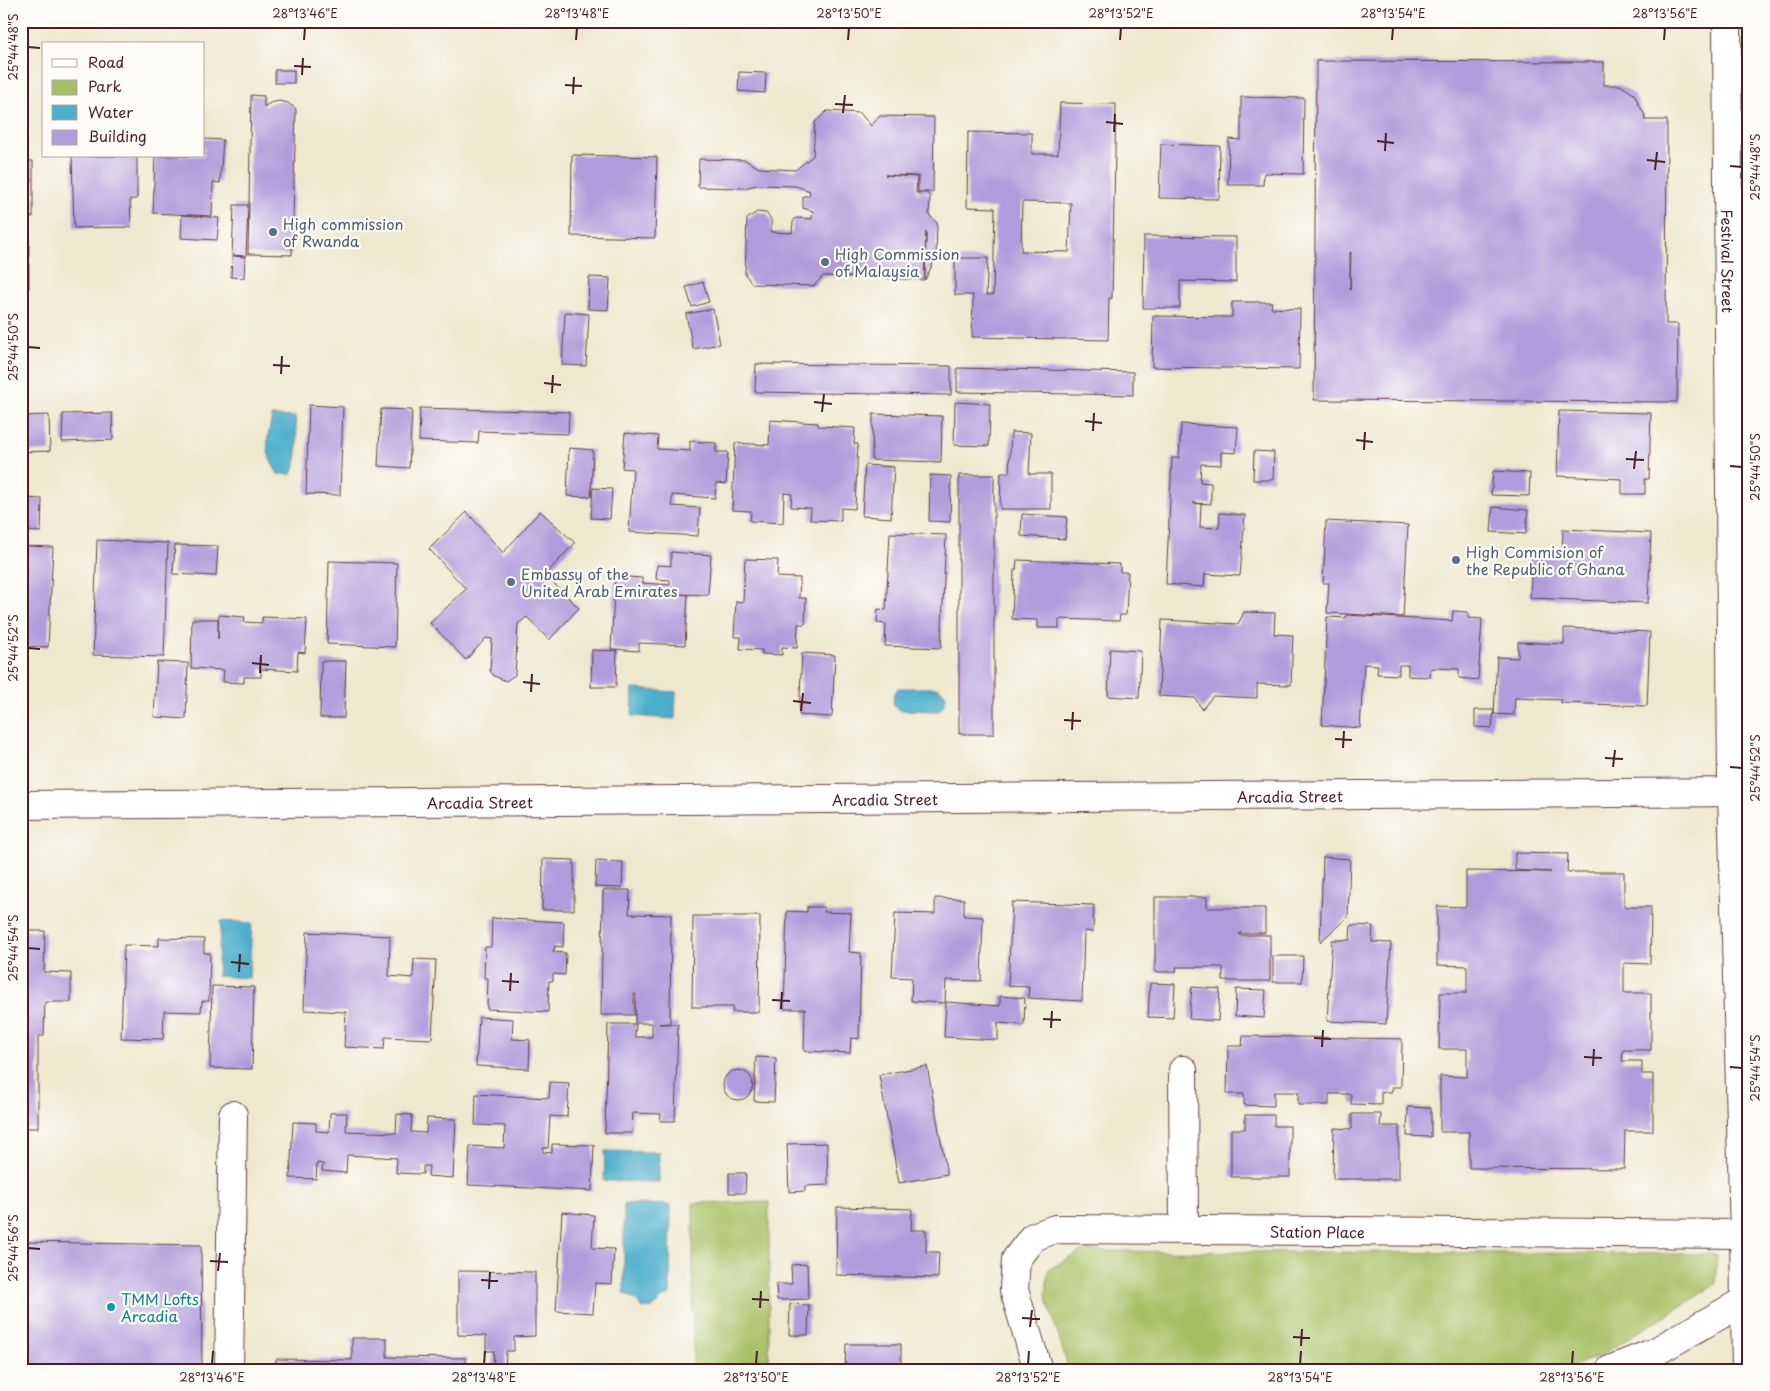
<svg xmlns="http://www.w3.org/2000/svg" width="1770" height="1391" font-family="'Playpen Sans',sans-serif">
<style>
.green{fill:#a7bf64;stroke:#786f48}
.water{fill:#4dafcc;stroke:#4c677c}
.building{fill:#b09bdc;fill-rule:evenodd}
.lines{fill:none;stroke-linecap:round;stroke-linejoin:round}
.minor-casing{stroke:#623d43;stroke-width:30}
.minor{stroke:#fff;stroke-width:28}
.ticks{fill:none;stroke:#4a1f2b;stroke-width:2}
.service-dot{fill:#5c6f8a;stroke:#fdfcf7;stroke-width:2}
.culture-dot{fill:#0f9aa8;stroke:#fdfcf7;stroke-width:2}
.labels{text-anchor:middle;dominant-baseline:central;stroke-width:4.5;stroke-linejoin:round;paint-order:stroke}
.service-label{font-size:15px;fill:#4e5e75;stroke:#fdfcf7;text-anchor:start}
.street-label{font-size:15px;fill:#4a1f2b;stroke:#fdfcf7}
.culture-label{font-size:15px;fill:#0d838f;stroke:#fdfcf7;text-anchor:start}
.neatline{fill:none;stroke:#4a1f2b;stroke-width:2}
.ticks-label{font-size:12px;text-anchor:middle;fill:#4a1f2b}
</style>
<rect width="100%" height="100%" fill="#fdfcf7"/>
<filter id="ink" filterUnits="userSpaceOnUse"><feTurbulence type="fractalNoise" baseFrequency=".02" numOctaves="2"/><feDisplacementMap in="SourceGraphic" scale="10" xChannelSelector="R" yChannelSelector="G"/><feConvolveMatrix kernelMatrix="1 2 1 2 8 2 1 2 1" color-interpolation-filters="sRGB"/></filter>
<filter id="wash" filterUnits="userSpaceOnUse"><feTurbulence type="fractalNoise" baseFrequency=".0096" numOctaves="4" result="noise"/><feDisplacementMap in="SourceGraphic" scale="20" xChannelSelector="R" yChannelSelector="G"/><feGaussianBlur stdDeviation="1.12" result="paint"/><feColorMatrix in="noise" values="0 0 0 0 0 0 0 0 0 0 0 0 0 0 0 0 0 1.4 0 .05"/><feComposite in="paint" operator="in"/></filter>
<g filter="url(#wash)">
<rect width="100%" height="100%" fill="#ede8ce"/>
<!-- green -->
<g class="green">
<polygon points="769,1202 769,1369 693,1369 693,1203"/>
<polygon points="1081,1251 1717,1254 1715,1285 1600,1356 1563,1370 1069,1370 1046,1296 1048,1270"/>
</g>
<!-- water -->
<g class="water">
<path d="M272 416 295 417C297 437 300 456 292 474H278C263 450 267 442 272 416Z"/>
<path d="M898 688H939L946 695 944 705 939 711 899 710 894 706C892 698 894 694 898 688Z"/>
<polygon points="633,689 676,692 675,719 632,716"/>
<polygon points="221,921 252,923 249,978 217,976"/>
<polygon points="605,1151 659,1152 659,1182 604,1181"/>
<polygon points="624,1204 671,1205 670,1295 663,1298 653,1308 642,1309 637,1301 624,1293"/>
</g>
<g id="blocks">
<!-- building -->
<g class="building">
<path d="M1316 61 1604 62V85H1620L1634 94 1645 116 1644 120H1667L1666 324H1678L1677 402 1314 400ZM1350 252H1351L1350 290Z"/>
<rect x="275" y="70" width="19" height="13"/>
<polygon points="739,72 766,73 765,93 738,91"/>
<polygon points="251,95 264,96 264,107 270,103 279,101 288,103 296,109 292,255 248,254"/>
<polygon points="1241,97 1304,98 1303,174 1264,173 1263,185 1228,185 1229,139 1241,140"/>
<path d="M1060 103 1116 104 1112 298H1109L1108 340 972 337 973 295H955V258H988L986 295H993L995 208 967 207 968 132 1032 133V154H1058ZM1022 202 1071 203 1069 252 1021 251Z"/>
<polygon points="827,111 860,113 871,126 880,116 934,117 933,192 918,192 918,176 885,175 917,177 916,193 927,193 930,197 929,215 937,223 936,257 925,280 926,232 924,280 823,276 814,286 752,284 745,274 747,219 757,212 766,213 771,219 771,232 792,233 793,222 796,218 812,219 813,211 803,208 803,196 809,196 810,191 796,186 757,185 744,188 698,187 699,159 745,160 759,168 795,170 813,156 815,122"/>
<polygon points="204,139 223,140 220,183 213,182 212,216 153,213 155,156 204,156"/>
<polygon points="1161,144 1220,146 1219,199 1159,198"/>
<polygon points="572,155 657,157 655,238 571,236"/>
<polygon points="72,156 137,156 137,199 130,199 131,227 74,228"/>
<polygon points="21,160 33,161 33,217 21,217"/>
<polygon points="234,205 248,205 246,256 232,255"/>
<polygon points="182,215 219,218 217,240 181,238"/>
<rect x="21" y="236" width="8" height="52"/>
<polygon points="1144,236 1236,237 1236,282 1180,281 1180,308 1143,308"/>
<polygon points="232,256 245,257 244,278 231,277"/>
<polygon points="589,277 610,278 608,310 588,309"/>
<polygon points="703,282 709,302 692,307 686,287"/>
<polygon points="1232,302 1272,302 1271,308 1300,309 1299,369 1152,367 1153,316 1232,317"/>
<polygon points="713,309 720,344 693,349 686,314"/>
<polygon points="565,312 589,314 586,366 562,365"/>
<polygon points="756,364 951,366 951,395 755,392"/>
<polygon points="957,368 1133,372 1133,395 957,392"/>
<polygon points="955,402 990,404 989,446 954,445"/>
<polygon points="309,405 343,407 340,495 306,494"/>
<polygon points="420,408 569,412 568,434 479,431 478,443 419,441"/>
<polygon points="381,409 412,410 409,468 378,466"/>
<polygon points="1559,411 1651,413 1649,479 1645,479 1645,494 1622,494 1622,479 1557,476"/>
<polygon points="112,413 113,440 62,442 63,414"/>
<polygon points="873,414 942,416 941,462 872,460"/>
<polygon points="49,415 50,451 21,452 21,416"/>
<polygon points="770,420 818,423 818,426 855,428 854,444 858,444 855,509 841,508 841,521 810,520 811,508 791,507 792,494 784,493 783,523 750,521 751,511 732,510 735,443 769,445"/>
<polygon points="1181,424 1238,427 1236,453 1221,452 1221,465 1201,464 1200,482 1211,483 1211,504 1193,503 1201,504 1200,527 1219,528 1220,513 1245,515 1240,576 1205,574 1204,587 1166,584 1172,458 1179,458"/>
<polygon points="1011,432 1031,433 1029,474 1051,474 1051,509 1000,509 1001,473 1009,473"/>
<polygon points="625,433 658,436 657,449 690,451 690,441 716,443 716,452 728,452 726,484 716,483 715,498 672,495 672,506 700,508 698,536 629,532 633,469 622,468"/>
<polygon points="569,448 593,450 591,497 567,496"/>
<polygon points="1254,451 1274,452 1273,480 1253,480"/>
<polygon points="865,465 894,467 891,518 862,516"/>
<polygon points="1493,471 1530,473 1529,496 1491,495"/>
<polygon points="930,475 951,476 950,522 929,521"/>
<rect x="959" y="475" width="35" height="259"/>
<polygon points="593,488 612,489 610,519 591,518"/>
<polygon points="21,498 42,499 41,532 21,531"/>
<polygon points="1493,507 1528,510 1526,534 1491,532"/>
<polygon points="540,511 575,543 545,575 579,608 549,640 527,617 518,624 515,675 506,681 494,676 490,671 492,639 486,638 466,660 430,623 466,589 429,549 467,512 503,553"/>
<polygon points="1022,514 1067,517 1065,539 1021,536"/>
<polygon points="1326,521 1408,525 1403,617 1327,613 1329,583 1323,583"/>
<polygon points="1563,529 1651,533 1648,603 1530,598 1532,555 1562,556"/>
<polygon points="890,533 946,535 941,648 885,646 886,624 877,623 878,609 886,610"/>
<polygon points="97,540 168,543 164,657 93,655"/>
<polygon points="175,545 218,546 216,576 173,574"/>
<polygon points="25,546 53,547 48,647 21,646 21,570 23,570"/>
<polygon points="671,552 711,555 708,595 679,594 688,595 685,645 639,643 639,651 611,649 615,576 642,578 642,583 670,585 670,580 656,579 657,565 671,566"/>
<polygon points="745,559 778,560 777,577 800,578 799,598 806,598 805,624 798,624 797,648 782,647 782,655 762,654 762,650 740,649 741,637 734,637 736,601 743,602"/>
<polygon points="1017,560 1120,564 1120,572 1128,572 1126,615 1120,615 1119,621 1059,619 1059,628 1037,628 1037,620 1012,619 1014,570 1016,570"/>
<polygon points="329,561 397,563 395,647 327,644"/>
<polygon points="1453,611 1468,612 1468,618 1482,619 1478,680 1459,678 1459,669 1431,668 1430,677 1408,676 1408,665 1399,665 1399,675 1377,674 1378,665 1364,664 1360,728 1322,725 1327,617 1346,618 1346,615 1452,621"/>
<polygon points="1244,612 1275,613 1274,634 1293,635 1291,685 1257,684 1257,698 1213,696 1202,709 1195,698 1159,696 1162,620 1238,624"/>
<polygon points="219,615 245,617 244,622 262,623 262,617 307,619 305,653 298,652 297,671 261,669 261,677 244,677 244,683 223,682 224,670 191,668 192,619 218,619 218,639"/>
<polygon points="1564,628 1650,632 1647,706 1561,703 1561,700 1515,698 1514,715 1494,714 1497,657 1518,658 1518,642 1564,644"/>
<polygon points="1110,649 1141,651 1139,698 1108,696"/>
<polygon points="592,650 617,651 616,687 591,687"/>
<polygon points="802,653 835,655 832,717 799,715"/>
<polygon points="321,661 346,661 344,718 320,718"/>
<polygon points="157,662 188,663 186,719 154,717"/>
<polygon points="1475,710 1494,710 1492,728 1475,727"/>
<polygon points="1515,853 1568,854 1567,872 1624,872 1624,907 1651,907 1650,964 1624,963 1624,993 1651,993 1651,1050 1623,1050 1622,1061 1642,1061 1642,1074 1653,1074 1653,1131 1625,1131 1624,1169 1469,1168 1469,1132 1440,1132 1440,1076 1467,1077 1467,1049 1439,1049 1440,993 1467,993 1467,966 1437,965 1437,906 1466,907 1466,871 1551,872 1515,870"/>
<polygon points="1323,857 1350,859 1348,917 1320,942"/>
<polygon points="543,859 574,860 574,910 542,910"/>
<polygon points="596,861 623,862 622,888 595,887"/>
<polygon points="603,890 630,890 629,914 671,915 670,1023 659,1024 678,1024 675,1121 660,1121 661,1114 633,1113 632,1133 605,1133 608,1024 636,1024 635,1037 652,1037 652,1023 635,1023 636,994 634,994 634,1015 601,1015"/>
<polygon points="1155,897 1207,897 1207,908 1265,908 1265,933 1240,933 1240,935 1270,935 1270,981 1223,981 1223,967 1176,967 1177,972 1155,972"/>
<polygon points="935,898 964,899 964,916 983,917 981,981 946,980 945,1003 911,1001 912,978 892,977 895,913 935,914"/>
<polygon points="1012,902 1094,905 1093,932 1084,931 1082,1001 1028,998 1029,987 1008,986"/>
<polygon points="807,907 824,907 824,912 851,913 849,952 861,953 859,1039 851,1038 850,1053 804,1051 805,1009 784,1009 787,911 807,912"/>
<polygon points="693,916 760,916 759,1012 732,1012 733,1007 692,1007"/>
<polygon points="492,918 564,922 563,947 555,946 553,952 566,953 565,975 553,974 553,981 549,981 548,1012 487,1009 488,978 484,978 485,947 491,947"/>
<polygon points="1351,925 1373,926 1372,942 1391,943 1386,1024 1327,1021 1332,940 1350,940"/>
<polygon points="21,931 45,931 44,972 71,973 71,1002 45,1002 44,1036 38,1036 38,1128 21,1128"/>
<polygon points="307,932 390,936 389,976 413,978 414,959 436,960 432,1039 385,1037 384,1049 344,1047 346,1012 304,1010"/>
<polygon points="159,938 204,939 204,953 210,953 209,1001 202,1001 201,1012 164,1011 163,1039 121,1038 124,945 159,946"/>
<polygon points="1273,956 1303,956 1302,982 1273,982"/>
<polygon points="1150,983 1175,984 1173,1018 1148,1017"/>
<polygon points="212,986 254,987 252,1069 210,1068"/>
<polygon points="1192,987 1220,989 1218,1021 1189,1019"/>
<polygon points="1236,989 1266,990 1264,1018 1235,1016"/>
<polygon points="1000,996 1025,998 1024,1025 998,1023 998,1040 944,1037 946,1002 1000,1006"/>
<polygon points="479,1017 513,1019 512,1039 530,1040 529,1069 476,1066"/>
<polygon points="1243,1036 1402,1039 1401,1087 1392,1087 1392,1092 1381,1092 1381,1105 1351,1104 1351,1094 1329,1094 1329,1105 1298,1105 1298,1092 1274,1092 1274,1106 1244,1105 1244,1094 1227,1094 1228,1046 1242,1046"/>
<polygon points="756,1057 776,1058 774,1102 754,1101"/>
<polygon points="927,1066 947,1174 899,1183 879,1075"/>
<circle cx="738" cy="1085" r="15"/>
<polygon points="550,1082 569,1083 567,1117 550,1116 548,1148 543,1148 543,1152 552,1153 552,1144 594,1145 592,1191 468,1185 470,1146 504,1148 505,1126 475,1125 476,1094 549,1098"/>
<polygon points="1408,1107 1431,1108 1431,1137 1407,1136"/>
<polygon points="330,1113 347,1113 346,1131 396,1133 397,1114 412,1115 411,1132 426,1133 427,1118 456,1119 453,1178 428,1176 429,1166 423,1166 423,1174 396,1173 397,1158 347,1155 346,1173 322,1171 323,1164 317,1163 316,1179 290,1178 293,1122 316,1123 316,1131 329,1132"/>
<polygon points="1352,1114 1381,1114 1380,1126 1399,1126 1399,1179 1333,1179 1334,1128 1352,1129"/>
<polygon points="1245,1115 1274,1115 1274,1126 1290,1126 1290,1177 1231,1177 1231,1129 1245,1129"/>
<polygon points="827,1143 828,1185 805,1186 805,1191 789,1192 787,1144"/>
<polygon points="729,1173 746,1173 745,1193 729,1193"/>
<polygon points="837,1207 912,1209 911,1230 926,1230 926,1252 939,1252 938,1278 836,1275"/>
<polygon points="562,1212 594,1215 592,1248 614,1249 612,1284 595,1283 593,1313 556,1311"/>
<polygon points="21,1242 201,1245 202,1370 21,1370"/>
<polygon points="807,1264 808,1299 777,1300 776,1284 792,1284 791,1265"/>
<polygon points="458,1271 535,1272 535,1336 514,1337 514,1351 506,1351 505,1370 493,1370 494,1351 486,1351 486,1336 458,1335"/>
<polygon points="790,1304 809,1305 808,1335 789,1335"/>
<polygon points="352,1338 387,1338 387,1357 466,1358 466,1370 276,1370 276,1359 352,1360"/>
<polygon points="846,1344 901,1344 901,1370 845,1370"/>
</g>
</g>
</g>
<g filter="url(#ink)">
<use href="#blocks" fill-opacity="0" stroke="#623d43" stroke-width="1"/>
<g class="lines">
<defs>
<g id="minor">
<path id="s1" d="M1727 21 1732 792 1744 1234 1746 1370"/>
<path id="s2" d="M21 805 1749 792"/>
<polyline points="1183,1070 1184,1229"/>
<polyline points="229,1370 233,1115"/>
<path id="s3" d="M1038 1370 1014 1290 1016 1259 1033 1237 1055 1229 1744 1234"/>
<polyline points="1610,1370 1655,1352 1746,1300"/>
</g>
</defs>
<!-- minor casing -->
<use href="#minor" class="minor-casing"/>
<!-- minor -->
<use href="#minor" class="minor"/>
</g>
</g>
<!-- ticks -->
<path class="ticks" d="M304 40 305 28M576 40 577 28M848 40 849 28M1120 40 1121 28M1392 40 1393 28M1664 40 1665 28M28 47 40 48M294 66 311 67M302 75 303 58M565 85 582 86M573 94 574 77M835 104 853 105M843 113 845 95M1106 122 1123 124M1114 132 1115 114M1377 141 1394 143M1385 151 1386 133M1647 160 1665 162M1730 166 1742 167M1655 170 1657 152M28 347 40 348M273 365 290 366M281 374 282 356M544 383 561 385M552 393 553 375M814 402 832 404M822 412 824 394M1085 421 1102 423M1093 431 1094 413M1356 440 1373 442M1364 450 1365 432M1626 459 1644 460M1730 466 1742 467M1634 469 1636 451M28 648 40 649M252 663 269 665M260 673 261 655M523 682 540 684M531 692 532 674M793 701 811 703M801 711 803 693M1064 720 1081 721M1072 730 1073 712M1335 739 1352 740M1343 748 1344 731M1605 758 1623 759M1613 767 1615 750M1730 767 1742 768M28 948 40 949M231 962 249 964M239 972 240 954M502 981 519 982M510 991 511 973M772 1000 790 1001M781 1009 782 992M1043 1019 1061 1020M1051 1028 1052 1011M1314 1038 1331 1039M1322 1047 1323 1030M1584 1057 1602 1058M1593 1066 1594 1049M1730 1067 1742 1068M28 1248 40 1249M210 1261 228 1262M218 1271 220 1253M481 1280 498 1281M489 1289 490 1272M752 1299 769 1300M760 1308 761 1291M1022 1318 1040 1319M1030 1327 1032 1310M1293 1337 1310 1338M1301 1346 1302 1329M212 1364 213 1351M484 1364 485 1351M756 1364 757 1351M1028 1364 1029 1351M1300 1364 1301 1351M1572 1364 1573 1351"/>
<!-- markers -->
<g class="service-dot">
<circle cx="273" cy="232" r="5"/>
<circle cx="825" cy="262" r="5"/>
<circle cx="1456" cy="560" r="5"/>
<circle cx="511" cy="582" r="5"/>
</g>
<circle class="culture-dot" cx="111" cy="1307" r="5"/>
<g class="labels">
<!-- service labels -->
<g class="service-label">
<text x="283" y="223">High commission<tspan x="283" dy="17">of Rwanda</tspan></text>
<text x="835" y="253">High Commission<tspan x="835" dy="17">of Malaysia</tspan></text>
<text x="1466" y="551">High Commision of<tspan x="1466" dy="17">the Republic of Ghana</tspan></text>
<text x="521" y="573">Embassy of the<tspan x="521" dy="17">United Arab Emirates</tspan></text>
</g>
<!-- street labels -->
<g class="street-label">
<text stroke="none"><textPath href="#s1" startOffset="240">Festival Street</textPath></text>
<text stroke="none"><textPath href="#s2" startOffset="1269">Arcadia Street</textPath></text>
<text stroke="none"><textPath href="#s2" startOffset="864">Arcadia Street</textPath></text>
<text stroke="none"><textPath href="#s2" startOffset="459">Arcadia Street</textPath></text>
<text stroke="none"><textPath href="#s3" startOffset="428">Station Place</textPath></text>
</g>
<!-- culture labels -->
<g class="culture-label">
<text x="121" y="1298">TMM Lofts<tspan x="121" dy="17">Arcadia</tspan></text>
</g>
</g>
<!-- margin -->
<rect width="1770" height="1391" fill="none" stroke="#fdfcf7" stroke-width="55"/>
<!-- legend -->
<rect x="42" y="42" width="162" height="115" fill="#fdfcf7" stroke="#b5a4a5"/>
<rect x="52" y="59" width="25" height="8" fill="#ffffff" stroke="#b5a4a5"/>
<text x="88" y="68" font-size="15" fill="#4a1f2b">Road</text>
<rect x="52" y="80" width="25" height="15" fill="#a7bf64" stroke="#b5a4a5"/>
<text x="88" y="92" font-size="15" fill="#4a1f2b">Park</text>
<rect x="52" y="105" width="25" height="15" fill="#4dafcc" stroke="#b5a4a5"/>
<text x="88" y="118" font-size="15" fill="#4a1f2b">Water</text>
<rect x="52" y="130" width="25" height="15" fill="#b09bdc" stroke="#b5a4a5"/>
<text x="88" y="142" font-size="15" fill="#4a1f2b">Building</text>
<rect x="28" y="28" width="1714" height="1336" class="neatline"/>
<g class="ticks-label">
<text x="305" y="18">28°13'46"E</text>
<text x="577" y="18">28°13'48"E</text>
<text x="849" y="18">28°13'50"E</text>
<text x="1121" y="18">28°13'52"E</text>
<text x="1393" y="18">28°13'54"E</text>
<text x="1665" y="18">28°13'56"E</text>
<text transform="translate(14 47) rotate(-90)" y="4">25°44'48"S</text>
<text transform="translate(1756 167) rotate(-90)" y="4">25°44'48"S</text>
<text transform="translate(14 347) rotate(-90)" y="4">25°44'50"S</text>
<text transform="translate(1756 467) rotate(-90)" y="4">25°44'50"S</text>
<text transform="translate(14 648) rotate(-90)" y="4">25°44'52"S</text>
<text transform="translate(1756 768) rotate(-90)" y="4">25°44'52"S</text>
<text transform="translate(14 948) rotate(-90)" y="4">25°44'54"S</text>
<text transform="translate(1756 1068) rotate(-90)" y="4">25°44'54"S</text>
<text transform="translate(14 1248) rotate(-90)" y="4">25°44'56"S</text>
<text x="212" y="1382">28°13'46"E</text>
<text x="484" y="1382">28°13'48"E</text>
<text x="756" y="1382">28°13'50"E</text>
<text x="1028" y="1382">28°13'52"E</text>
<text x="1300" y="1382">28°13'54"E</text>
<text x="1572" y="1382">28°13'56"E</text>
</g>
</svg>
